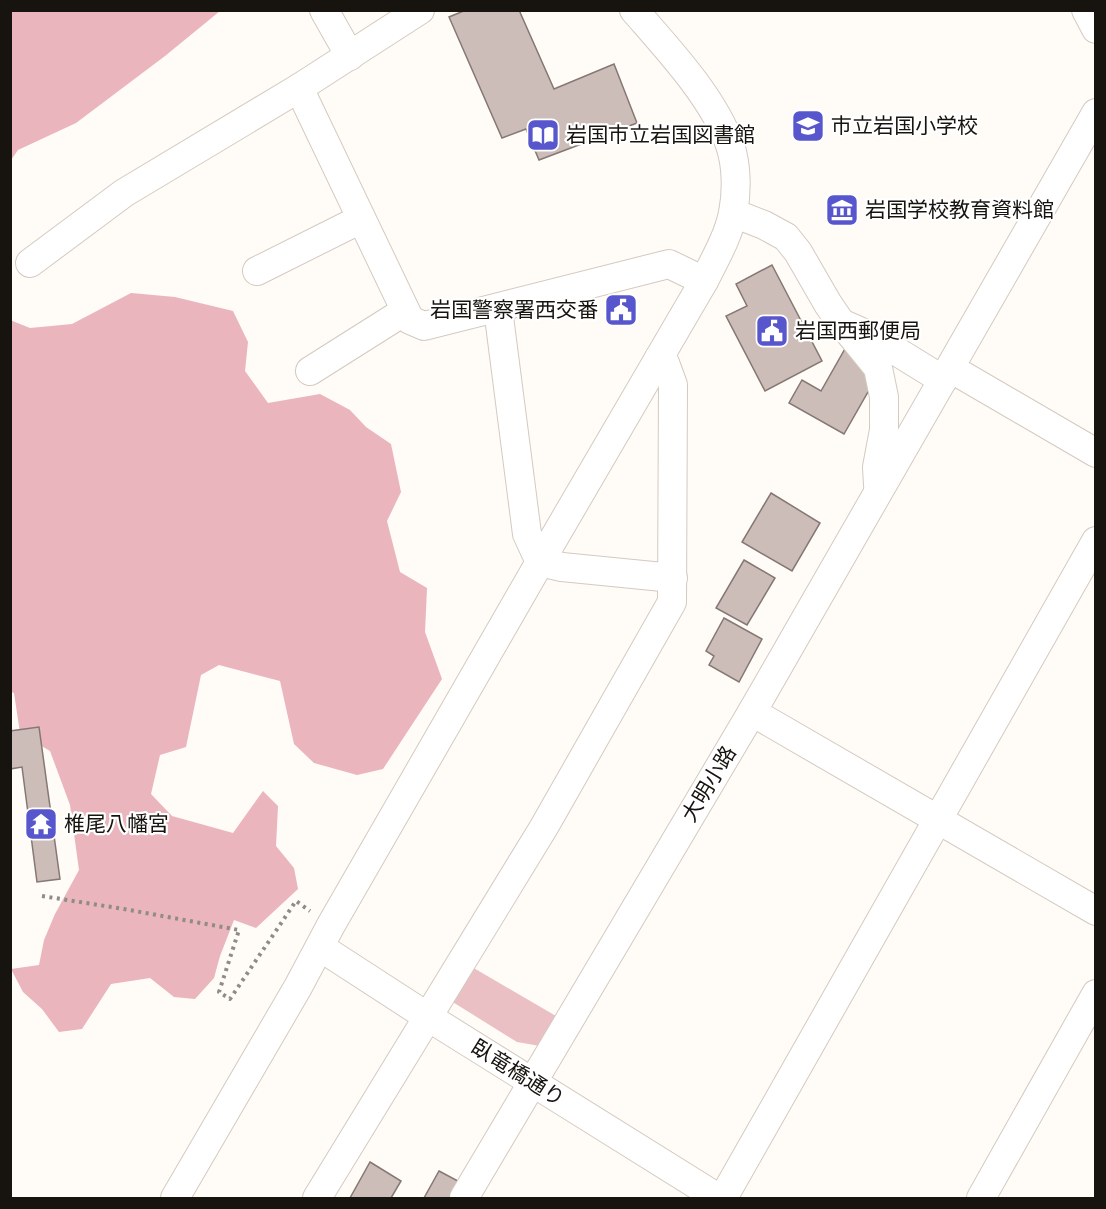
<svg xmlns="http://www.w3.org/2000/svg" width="1106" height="1209" font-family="Karla,'Noto Sans JP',sans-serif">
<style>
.green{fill:#ebc0c5}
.forest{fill:#eab5bc}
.building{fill:#ccbdb8;stroke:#857773;stroke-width:1.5}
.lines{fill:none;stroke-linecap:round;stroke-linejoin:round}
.minor-casing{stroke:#d4cac0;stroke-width:30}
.path{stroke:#8f8b87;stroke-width:4;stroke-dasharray:3 4.5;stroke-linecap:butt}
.minor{stroke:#fff;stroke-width:28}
.labels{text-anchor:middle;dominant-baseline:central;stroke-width:4.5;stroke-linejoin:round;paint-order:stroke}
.poi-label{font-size:21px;fill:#171410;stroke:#fff;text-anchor:start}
.street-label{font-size:21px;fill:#171410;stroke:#fff}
</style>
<rect width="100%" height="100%" fill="#fffbf7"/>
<!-- green -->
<polygon class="green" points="472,967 556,1016 540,1046 517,1042 451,1001"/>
<!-- forest -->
<g class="forest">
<polygon points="11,10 220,10 220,11 165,56 76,123 18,150 11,160"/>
<polygon points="131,293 175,297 233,311 248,342 245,371 268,403 320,394 350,410 366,427 391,444 401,492 387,521 400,572 427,588 425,632 442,679 383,769 357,775 314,763 294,744 280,681 219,665 201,675 186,747 160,755 151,794 172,816 233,833 263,791 278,806 276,846 294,868 298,889 256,928 234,920 220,956 214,978 195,999 174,997 150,978 111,984 82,1029 59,1032 42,1009 23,992 11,969 39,965 44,940 55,914 79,870 70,805 50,751 20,733 14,693 11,692 10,320 30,328 72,324"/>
</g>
<!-- building -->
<g class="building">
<polygon points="466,10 519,10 554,89 614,64 637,123 539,160 526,129 502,138 449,17"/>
<polygon points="772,265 822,361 765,391 726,316 747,306 736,284"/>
<polygon points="846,347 863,356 869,390 844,434 789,403 802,380 821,391"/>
<polygon points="771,493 820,523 792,571 742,542"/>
<polygon points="744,560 775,578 747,625 716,608"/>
<polygon points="724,618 762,639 739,682 709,665 714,656 706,651"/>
<polygon points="39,727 60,879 37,882 22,767 10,769 10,731"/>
<polygon points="370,1162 401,1181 391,1198 350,1198"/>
<polygon points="439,1171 458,1181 449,1198 424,1198"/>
</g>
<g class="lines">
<defs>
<g id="minor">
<polyline points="324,10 350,56"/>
<polyline points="1086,10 1096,29"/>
<polyline points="299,88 410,320 424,326 669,264 704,281"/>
<polyline points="733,213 764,225 786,237 798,252 828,304 841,323 875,338 943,380"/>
<polyline points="30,263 124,193 299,88 420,10"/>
<polyline points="257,271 361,219"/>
<polyline points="498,309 527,534 540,562 562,567 673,578"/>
<polyline points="848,331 878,368 884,397 884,430 877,467 878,485"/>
<polyline points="950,368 1096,453"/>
<polyline points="310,371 405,311"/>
<polyline points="752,712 1096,911"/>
<polyline points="320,947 428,1017 718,1198"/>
<path d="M175 1198 298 987 331 925 540 562 704 281C715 259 728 237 733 213 737 192 737 166 730 145 714 98 667 48 634 10"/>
<polyline points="317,1198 544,827 672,602 673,385 665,363 659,358"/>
<polyline points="464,1198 752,712 1096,113"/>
<polyline points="723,1198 1096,541"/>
<polyline points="981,1198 1096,994"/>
</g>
</defs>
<!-- minor casing -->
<use href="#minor" class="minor-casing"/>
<!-- path -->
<polyline class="path" points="42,896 124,909 239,930 219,992 230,999 296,901 310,911"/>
<!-- minor -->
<use href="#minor" class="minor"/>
</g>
<!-- icons -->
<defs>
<symbol id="school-square" viewBox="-11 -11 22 22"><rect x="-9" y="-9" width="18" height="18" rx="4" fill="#5856cd" stroke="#fff"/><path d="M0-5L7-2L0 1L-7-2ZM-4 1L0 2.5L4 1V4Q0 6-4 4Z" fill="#fff"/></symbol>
<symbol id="library-square" viewBox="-11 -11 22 22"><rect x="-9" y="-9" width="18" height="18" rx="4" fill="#5856cd" stroke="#fff"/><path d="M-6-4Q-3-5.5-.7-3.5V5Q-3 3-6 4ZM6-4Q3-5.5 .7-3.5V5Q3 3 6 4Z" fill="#fff"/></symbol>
<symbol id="museum-square" viewBox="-11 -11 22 22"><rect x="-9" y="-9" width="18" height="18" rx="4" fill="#5856cd" stroke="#fff"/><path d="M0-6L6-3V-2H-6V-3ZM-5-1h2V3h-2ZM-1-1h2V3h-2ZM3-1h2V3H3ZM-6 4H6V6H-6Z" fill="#fff"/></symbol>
<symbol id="civic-square" viewBox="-11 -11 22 22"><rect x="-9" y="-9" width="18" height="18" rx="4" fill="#5856cd" stroke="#fff"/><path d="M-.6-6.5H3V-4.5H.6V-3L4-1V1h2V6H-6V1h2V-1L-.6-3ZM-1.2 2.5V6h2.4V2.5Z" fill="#fff"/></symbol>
<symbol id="temple-square" viewBox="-11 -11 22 22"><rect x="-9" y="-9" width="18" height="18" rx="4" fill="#5856cd" stroke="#fff"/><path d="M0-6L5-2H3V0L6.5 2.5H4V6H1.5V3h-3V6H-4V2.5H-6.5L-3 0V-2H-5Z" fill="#fff"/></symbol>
</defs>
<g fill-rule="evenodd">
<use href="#school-square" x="789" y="107" width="38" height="38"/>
<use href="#library-square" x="524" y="116" width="38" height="38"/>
<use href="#museum-square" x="823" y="191" width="38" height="38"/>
<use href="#civic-square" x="602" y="291" width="38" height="38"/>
<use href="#civic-square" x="753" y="312" width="38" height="38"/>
<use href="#temple-square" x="22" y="805" width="38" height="38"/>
</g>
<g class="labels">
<!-- poi labels -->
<g class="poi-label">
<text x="831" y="126">市立岩国小学校</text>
<text x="566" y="135">岩国市立岩国図書館</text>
<text x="865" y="210">岩国学校教育資料館</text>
<text x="598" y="310" text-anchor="end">岩国警察署西交番</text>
<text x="795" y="331">岩国西郵便局</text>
<text x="64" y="824">椎尾八幡宮</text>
</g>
<!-- street labels -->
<g class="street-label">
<text transform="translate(709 784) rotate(-59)">大明小路</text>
<text transform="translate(518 1073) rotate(32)">臥竜橋通り</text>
</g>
</g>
<!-- border -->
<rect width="1106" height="1209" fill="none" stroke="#171410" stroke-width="24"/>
</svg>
